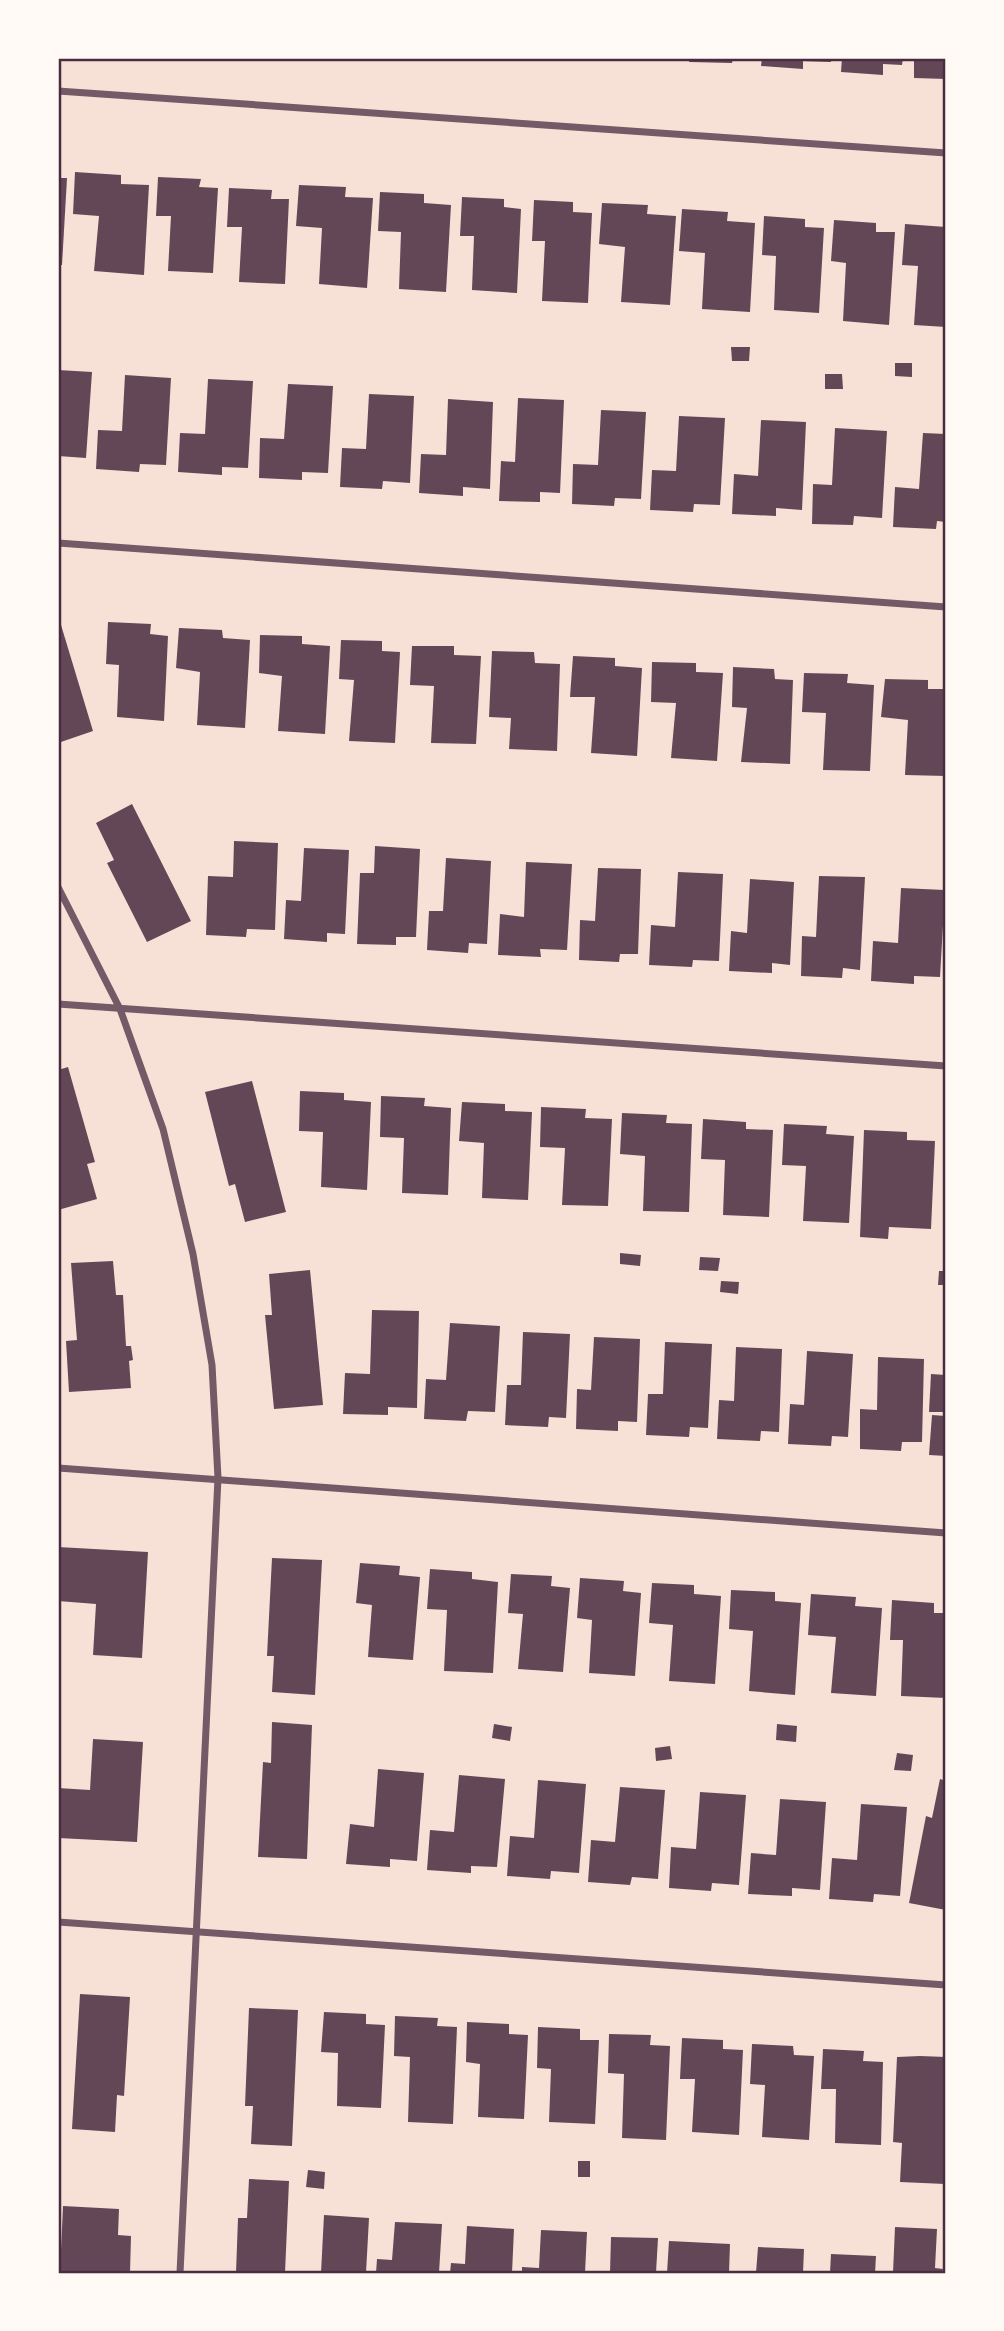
<svg xmlns="http://www.w3.org/2000/svg" width="1004" height="2331" font-family="'DM Sans',sans-serif">
<style>
.building{fill:#644757}
.lines{fill:none;stroke-linecap:round;stroke-linejoin:round}
.minor{stroke:#755966;stroke-width:7}
.neatline{fill:none;stroke:#4a2c40;stroke-width:2.5}
</style>
<rect width="100%" height="100%" fill="#f7e1d7"/>
<!-- building -->
<g class="building">
<polygon points="690,58 733,58 732,63 689,62"/>
<polygon points="762,58 831,58 831,62 803,61 803,69 761,66"/>
<polygon points="842,58 903,58 902,65 883,64 883,75 841,72"/>
<polygon points="914,58 946,58 946,79 914,78"/>
<polygon points="75,172 121,175 121,184 149,185 144,275 94,271 99,216 73,214"/>
<polygon points="158,177 201,179 199,187 218,188 213,273 168,271 171,216 156,216"/>
<polygon points="58,178 67,178 62,265 58,265"/>
<polygon points="299,185 346,187 345,197 373,198 367,288 319,284 322,228 296,226"/>
<polygon points="229,188 272,190 271,199 289,199 285,284 239,282 242,227 227,227"/>
<polygon points="380,192 424,194 424,203 451,205 446,292 399,289 401,232 378,231"/>
<polygon points="462,197 504,199 504,207 521,209 517,293 472,290 474,236 460,236"/>
<polygon points="534,200 573,202 573,212 592,213 588,303 542,301 545,241 532,241"/>
<polygon points="602,203 648,205 647,214 676,216 670,305 621,302 625,247 599,244"/>
<polygon points="682,209 728,212 727,221 755,223 750,312 702,309 705,253 679,251"/>
<polygon points="764,216 805,219 805,227 824,228 819,313 774,310 776,256 762,255"/>
<polygon points="834,220 876,223 876,232 895,232 889,325 843,321 846,263 831,261"/>
<polygon points="905,224 946,227 946,327 914,325 918,266 902,265"/>
<polygon points="731,347 750,347 749,361 732,361"/>
<polygon points="895,363 912,363 912,377 895,376"/>
<polygon points="58,370 92,372 86,458 58,456"/>
<polygon points="825,374 842,374 843,389 825,389"/>
<polygon points="125,375 171,378 166,465 140,464 139,472 96,469 98,430 122,431"/>
<polygon points="208,379 253,381 248,468 222,467 222,475 178,472 180,433 205,434"/>
<polygon points="288,384 333,386 328,473 302,472 302,480 259,478 260,438 284,439"/>
<polygon points="369,394 414,396 410,483 383,481 382,489 340,487 342,448 366,449"/>
<polygon points="518,398 564,400 560,493 540,492 540,502 499,501 501,461 515,462"/>
<polygon points="448,399 493,402 490,489 463,487 463,496 419,493 421,454 446,455"/>
<polygon points="601,410 646,412 641,499 615,498 614,506 572,504 573,464 598,465"/>
<polygon points="679,416 725,418 720,505 694,504 693,512 650,510 652,470 676,471"/>
<polygon points="761,420 806,422 802,510 776,508 776,516 732,514 734,474 758,476"/>
<polygon points="835,428 887,431 882,518 854,516 853,525 812,524 813,484 832,485"/>
<polygon points="923,433 946,434 946,522 937,521 936,529 893,527 895,487 919,489"/>
<polygon points="58,615 93,731 58,743"/>
<polygon points="108,622 151,624 150,634 168,636 164,721 117,717 119,665 106,664"/>
<polygon points="179,628 222,630 223,638 250,640 245,728 197,725 200,672 176,668"/>
<polygon points="260,635 302,636 302,644 330,646 325,734 278,731 282,676 259,673"/>
<polygon points="341,640 382,641 382,651 400,652 395,743 349,741 354,680 339,679"/>
<polygon points="412,646 454,646 454,655 481,656 476,744 431,743 434,686 410,685"/>
<polygon points="492,651 534,652 535,663 560,664 557,751 509,749 511,718 489,717"/>
<polygon points="573,656 615,658 615,666 642,668 637,756 591,753 595,697 570,697"/>
<polygon points="652,662 696,663 696,672 723,673 717,761 671,758 676,703 651,702"/>
<polygon points="733,667 774,669 775,679 793,680 790,764 741,762 747,708 732,707"/>
<polygon points="804,673 848,674 847,683 874,685 870,771 823,770 826,713 802,712"/>
<polygon points="885,679 928,680 928,689 946,689 946,776 905,775 908,720 881,717"/>
<polygon points="132,804 191,921 147,942 107,863 114,860 96,823"/>
<polygon points="234,841 278,843 275,930 247,929 246,937 206,935 208,876 233,877"/>
<polygon points="375,846 420,849 416,937 396,937 396,945 357,944 360,873 374,873"/>
<polygon points="304,848 349,850 345,934 327,933 327,942 284,939 286,900 301,901"/>
<polygon points="446,858 491,861 487,944 469,943 468,953 427,950 429,911 443,911"/>
<polygon points="526,862 572,864 567,950 540,949 541,957 498,955 500,914 524,917"/>
<polygon points="598,868 641,869 638,954 620,954 619,962 579,960 580,920 595,921"/>
<polygon points="678,872 723,874 719,961 693,960 692,967 649,965 651,925 675,927"/>
<polygon points="819,876 865,877 860,970 843,968 842,978 801,976 802,936 816,937"/>
<polygon points="750,879 794,882 790,965 772,963 772,973 729,971 731,931 747,933"/>
<polygon points="901,888 945,890 940,977 914,976 914,984 871,981 873,941 898,943"/>
<polygon points="68,1067 95,1162 87,1164 97,1199 58,1210 58,1070"/>
<polygon points="252,1081 286,1212 245,1222 235,1184 229,1186 205,1092"/>
<polygon points="300,1091 344,1093 344,1100 371,1102 367,1190 321,1187 323,1132 299,1131"/>
<polygon points="381,1096 425,1098 424,1106 451,1108 448,1195 402,1193 404,1138 380,1137"/>
<polygon points="462,1102 505,1104 505,1111 532,1112 528,1200 482,1198 484,1143 459,1141"/>
<polygon points="541,1107 586,1109 585,1118 612,1119 608,1206 562,1205 565,1148 540,1147"/>
<polygon points="622,1113 667,1115 666,1123 692,1124 689,1212 643,1211 645,1156 620,1154"/>
<polygon points="703,1119 746,1122 746,1129 773,1130 769,1217 723,1215 725,1160 701,1159"/>
<polygon points="784,1124 827,1126 826,1134 854,1136 849,1223 803,1221 806,1166 782,1165"/>
<polygon points="864,1130 907,1132 907,1140 935,1141 931,1229 889,1227 888,1239 860,1237"/>
<polygon points="620,1253 641,1255 640,1266 620,1264"/>
<polygon points="700,1257 720,1258 718,1271 699,1270"/>
<polygon points="113,1261 116,1295 123,1295 126,1346 131,1346 133,1360 129,1361 131,1388 69,1392 66,1341 77,1340 71,1263"/>
<polygon points="310,1270 323,1405 274,1409 265,1315 272,1315 269,1274"/>
<polygon points="939,1271 946,1271 946,1285 938,1285"/>
<polygon points="721,1281 739,1282 738,1294 720,1292"/>
<polygon points="372,1310 419,1311 417,1408 388,1407 388,1415 343,1414 345,1373 370,1374"/>
<polygon points="450,1323 500,1326 495,1412 468,1411 466,1421 424,1419 426,1379 446,1380"/>
<polygon points="523,1332 570,1334 566,1418 549,1417 548,1427 505,1425 507,1385 521,1385"/>
<polygon points="594,1337 640,1339 637,1422 618,1421 618,1431 576,1429 577,1389 591,1390"/>
<polygon points="665,1342 712,1344 708,1428 690,1427 689,1437 646,1435 648,1394 663,1394"/>
<polygon points="736,1347 782,1349 779,1432 761,1431 760,1441 717,1439 719,1400 734,1401"/>
<polygon points="807,1351 853,1354 848,1437 832,1436 831,1446 788,1444 790,1404 804,1405"/>
<polygon points="878,1357 924,1359 922,1442 902,1442 901,1451 860,1449 860,1409 877,1410"/>
<polygon points="931,1374 946,1375 946,1412 929,1412"/>
<polygon points="932,1415 946,1416 946,1456 929,1455"/>
<polygon points="58,1547 148,1552 142,1658 93,1655 96,1604 58,1601"/>
<polygon points="272,1558 322,1560 315,1695 272,1692 274,1656 267,1656"/>
<polygon points="360,1563 400,1566 399,1575 420,1577 413,1660 368,1657 372,1605 356,1603"/>
<polygon points="430,1569 472,1572 472,1579 498,1582 493,1673 444,1671 447,1610 427,1609"/>
<polygon points="511,1574 552,1576 551,1586 570,1588 563,1672 518,1669 523,1614 508,1613"/>
<polygon points="580,1578 624,1581 623,1591 641,1593 635,1676 589,1673 592,1620 577,1618"/>
<polygon points="652,1583 694,1585 694,1594 721,1596 715,1684 669,1681 673,1625 649,1623"/>
<polygon points="731,1590 775,1592 775,1601 801,1603 795,1695 749,1691 753,1631 729,1629"/>
<polygon points="811,1594 856,1597 855,1606 882,1608 876,1696 831,1693 836,1637 808,1635"/>
<polygon points="892,1600 934,1603 934,1613 946,1613 946,1698 901,1696 903,1640 890,1640"/>
<polygon points="272,1722 312,1725 307,1859 258,1857 263,1762 271,1763"/>
<polygon points="494,1724 512,1727 510,1741 492,1738"/>
<polygon points="777,1724 797,1726 796,1742 776,1740"/>
<polygon points="93,1739 143,1742 137,1842 58,1838 58,1788 90,1790"/>
<polygon points="670,1746 672,1759 656,1761 655,1748"/>
<polygon points="897,1753 913,1755 911,1771 894,1770"/>
<polygon points="378,1769 424,1773 417,1861 390,1859 390,1867 346,1864 350,1824 374,1827"/>
<polygon points="459,1775 505,1779 497,1867 471,1866 471,1873 427,1870 430,1830 454,1832"/>
<polygon points="940,1779 946,1781 946,1910 909,1903 926,1816 932,1818"/>
<polygon points="538,1780 586,1784 579,1873 551,1871 550,1879 507,1876 510,1836 534,1838"/>
<polygon points="620,1787 665,1790 658,1879 632,1877 630,1885 588,1882 591,1840 615,1842"/>
<polygon points="700,1792 746,1795 739,1885 712,1883 711,1891 669,1888 671,1847 696,1849"/>
<polygon points="780,1799 826,1802 820,1890 792,1888 792,1896 748,1894 751,1853 776,1855"/>
<polygon points="861,1804 907,1807 900,1896 874,1894 873,1902 829,1899 832,1858 857,1860"/>
<polygon points="80,1994 130,1997 124,2096 117,2095 115,2132 72,2129"/>
<polygon points="249,2008 298,2010 292,2146 251,2144 253,2106 245,2106"/>
<polygon points="324,2012 366,2014 366,2024 385,2025 381,2108 337,2106 338,2053 321,2052"/>
<polygon points="395,2016 438,2018 437,2026 457,2027 453,2124 408,2122 410,2057 394,2056"/>
<polygon points="467,2022 509,2024 509,2034 528,2035 524,2119 478,2117 480,2064 466,2062"/>
<polygon points="538,2027 580,2029 580,2040 599,2040 595,2124 549,2122 551,2069 537,2068"/>
<polygon points="609,2034 651,2035 650,2045 670,2046 666,2140 622,2138 624,2074 608,2073"/>
<polygon points="682,2038 723,2040 723,2049 743,2050 739,2135 692,2132 695,2079 680,2079"/>
<polygon points="752,2044 793,2046 794,2055 814,2056 809,2140 762,2137 765,2085 750,2084"/>
<polygon points="823,2049 864,2051 863,2061 883,2062 881,2145 835,2143 836,2089 821,2089"/>
<polygon points="920,2056 946,2057 945,2184 900,2182 902,2143 893,2142 897,2057"/>
<rect x="578" y="2161" width="12" height="16"/>
<polygon points="308,2170 325,2172 324,2189 306,2187"/>
<polygon points="249,2179 289,2181 285,2273 236,2273 238,2218 247,2218"/>
<polygon points="63,2206 119,2209 118,2235 131,2236 130,2273 60,2273"/>
<polygon points="324,2215 369,2218 366,2273 321,2273"/>
<polygon points="395,2222 442,2224 439,2273 376,2273 377,2259 392,2260"/>
<polygon points="467,2226 514,2229 512,2273 450,2273 451,2263 465,2264"/>
<polygon points="895,2227 937,2229 935,2268 943,2269 942,2273 893,2273"/>
<polygon points="541,2230 587,2232 585,2273 522,2273 522,2267 539,2268"/>
<polygon points="611,2237 658,2238 656,2273 610,2273"/>
<polygon points="669,2241 730,2244 729,2273 667,2273"/>
<polygon points="758,2247 804,2249 803,2273 756,2273"/>
<polygon points="831,2254 876,2256 875,2273 830,2273"/>
</g>
<g class="lines">
<!-- minor -->
<g class="minor">
<polyline points="58,91 946,153"/>
<polyline points="58,543 946,607"/>
<polyline points="58,887 120,1009 163,1129 193,1254 212,1365 218,1478 180,2273"/>
<polyline points="58,1004 946,1066"/>
<polyline points="58,1468 946,1533"/>
<polyline points="58,1922 946,1985"/>
</g>
</g>
<!-- border -->
<rect width="1004" height="2331" fill="none" stroke="#fffaf5" stroke-width="119"/>
<rect x="60" y="60" width="884" height="2212" class="neatline"/>
</svg>
